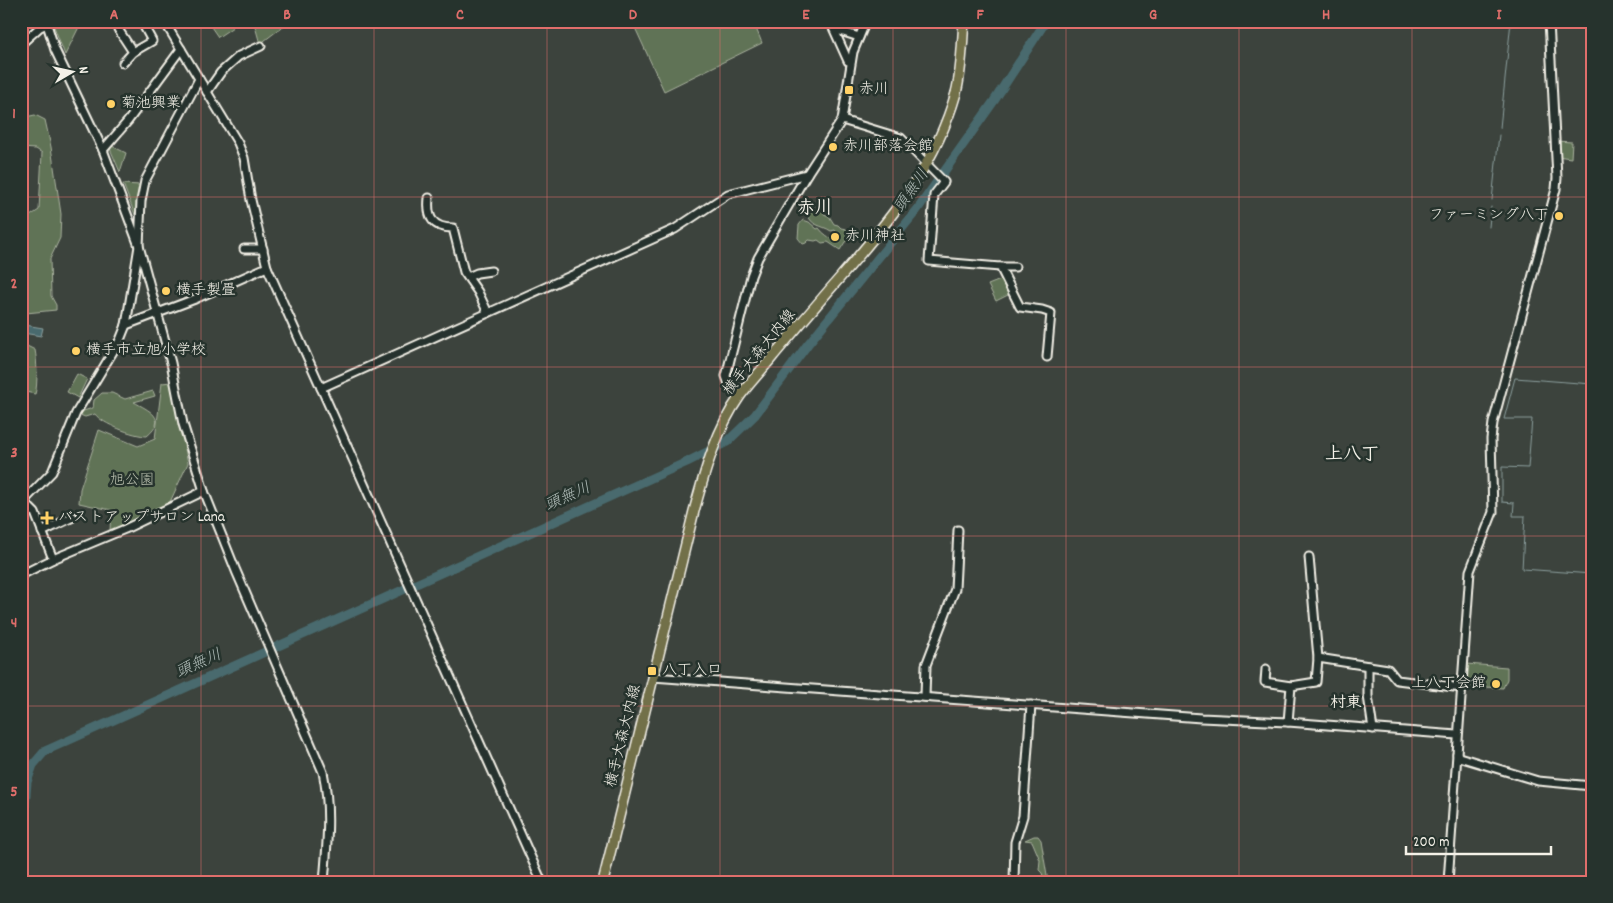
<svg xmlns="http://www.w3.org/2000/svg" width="1613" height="903" font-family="Dekko,'Klee One',sans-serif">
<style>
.green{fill:#607356;stroke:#aab29f}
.water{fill:#486a6e;stroke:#8da09f}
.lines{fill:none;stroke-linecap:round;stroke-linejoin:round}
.stream{stroke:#8da09f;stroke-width:1}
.river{stroke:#486a6e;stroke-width:9}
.minor-casing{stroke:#f4f1e8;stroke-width:11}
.major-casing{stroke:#f4f1e8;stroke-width:12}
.minor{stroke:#26332d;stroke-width:7}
.major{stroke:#726f4a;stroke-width:9}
.grid{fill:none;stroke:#e06e6b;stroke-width:1;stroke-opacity:0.55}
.poi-dot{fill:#ffd166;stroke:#26332d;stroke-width:2}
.labels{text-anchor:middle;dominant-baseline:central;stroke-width:5;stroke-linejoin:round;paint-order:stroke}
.poi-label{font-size:15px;fill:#f4f1e8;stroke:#26332d;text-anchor:start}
.street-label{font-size:15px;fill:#f4f1e8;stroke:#26332d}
.park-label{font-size:15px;fill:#b9bfae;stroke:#26332d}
.water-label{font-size:16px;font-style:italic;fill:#afbbb7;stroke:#26332d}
.neighbourhood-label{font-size:16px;font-weight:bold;fill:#f4f1e8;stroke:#26332d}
.quarter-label{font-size:18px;font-weight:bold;fill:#f4f1e8;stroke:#26332d}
.neatline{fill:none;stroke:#e06e6b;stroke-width:2}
.grid-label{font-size:16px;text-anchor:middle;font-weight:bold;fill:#e06e6b}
</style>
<rect width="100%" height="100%" fill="#3c433d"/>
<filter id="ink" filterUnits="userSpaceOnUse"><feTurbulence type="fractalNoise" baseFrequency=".02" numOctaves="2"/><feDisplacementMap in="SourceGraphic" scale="10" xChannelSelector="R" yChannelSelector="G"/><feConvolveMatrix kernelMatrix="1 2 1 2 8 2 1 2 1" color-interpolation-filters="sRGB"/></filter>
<g filter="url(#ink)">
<!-- green -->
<g class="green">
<polygon points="60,21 82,21 65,55 53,24"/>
<polygon points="207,21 229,21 233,27 218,37"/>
<polygon points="259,21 290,21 260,44 255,26"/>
<polygon points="632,21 753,21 762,43 664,91"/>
<polygon points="35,115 45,120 51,147 61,214 60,238 50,259 51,296 56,305 56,310 26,313 21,308 21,191 30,216 39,210 42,153 36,149 21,148 21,118"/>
<polygon points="1556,141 1572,142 1571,158 1557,156"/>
<polygon points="112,146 126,153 120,172 111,151 110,148"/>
<polygon points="123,184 140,185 137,220"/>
<path d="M821 208 823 209 824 214 829 216 834 224 838 225 841 228 846 229 849 233 848 240 845 242 840 250 828 242 822 243 818 240 815 241 809 240 806 243 803 244 798 238 799 225 803 220 809 222 817 229 819 228C823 234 829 237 835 241H840V238L835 230 831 231C822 225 810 226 808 214L814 210Z"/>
<polygon points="1003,279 1010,294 996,301 988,285"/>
<path d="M21 343 35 350C37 359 38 386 35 394L21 391Z"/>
<polygon points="77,374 87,379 78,398 67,392"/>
<polygon points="171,382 188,463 170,502 110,531 111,510 79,503 80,489 99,430 138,446 155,439 162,383"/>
<path d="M153 391 155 396 134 402C148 410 169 418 147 436 134 436 102 424 95 414L85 417 80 415V412L93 408 94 400 102 393H112L125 399Z"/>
<polygon points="1466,664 1507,667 1507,679 1503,688 1465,686"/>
<polygon points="1034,836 1038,836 1041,840 1048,882 1045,882 1042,873 1039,870 1040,860 1032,841 1025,840"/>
</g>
<!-- water -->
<polygon class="water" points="25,325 43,328 41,336 23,333"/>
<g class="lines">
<!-- stream -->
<g class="stream">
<polyline points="1500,128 1511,21"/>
<polyline points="1492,200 1499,135"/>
<polyline points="1489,227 1491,207"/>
<polyline points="1592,384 1515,378 1504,419 1532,419 1528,468 1502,467 1502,502 1514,503 1513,516 1525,516 1522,569 1592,574"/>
</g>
<!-- river -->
<polyline class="river" points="21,860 27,782 33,765 45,751 687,462 727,442 755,415 808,344 917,210 994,101 1046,21"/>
<defs>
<g id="minor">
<path d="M46 21 55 50 103 150 139 246 171 363 183 424 204 491 236 571 323 772C331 809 327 845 324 882"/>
<polyline points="117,21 118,29 133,52"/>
<polyline points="164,21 238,143 244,158 251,200 267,267 542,882"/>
<polyline points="830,21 848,61 851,61"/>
<polyline points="1549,21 1557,178 1556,189 1493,423 1491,439 1493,512 1470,571 1457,754 1459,757 1538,781 1592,786"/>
<polyline points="834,29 859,37"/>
<polyline points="21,44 40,27 47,24"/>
<polyline points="123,63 133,52 152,41 141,21"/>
<polyline points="207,92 221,72 239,56 261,46"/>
<polyline points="842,120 901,138 944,182 934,195 929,261 1000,267 1020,307 1042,310 1051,313 1047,357"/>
<polyline points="103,150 128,121 181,49"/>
<path d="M429 198C427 217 432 228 453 228L464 272 478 292 488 313"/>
<polyline points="244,249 263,249"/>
<polyline points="1000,267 1015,267"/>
<polyline points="468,277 477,273 491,271"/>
<polyline points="126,325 195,299 267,267"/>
<polyline points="321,388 675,229 728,194 807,174"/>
<path d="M740 396C732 390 729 386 726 376L751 276 758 258 807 174 842 120 853 52 866 21"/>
<polyline points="24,502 35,513 53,559"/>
<polyline points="21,504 52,472 76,413 120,340 126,325 139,246 141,201 145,181 199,79"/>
<polyline points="42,532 73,517"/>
<polyline points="21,575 53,559 125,529 204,491"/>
<polyline points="1318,658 1388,669 1397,680 1462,688"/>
<polyline points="1368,666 1368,696 1373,729"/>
<polyline points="1266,669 1265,682 1291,686"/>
<polyline points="653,677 1201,718 1288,722 1457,735"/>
<polyline points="925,697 926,665 955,589 958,530"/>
<polyline points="1288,722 1291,686 1316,682 1318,658 1309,557"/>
<polyline points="1014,882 1015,842 1023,816 1031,705"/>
<polyline points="1448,882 1457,754"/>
</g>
<path id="major" d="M603 882 694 511C705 471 716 430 740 396 750 382 763 369 774 355 799 325 825 295 850 266 897 211 936 163 956 93 962 70 962 45 964 21"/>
</defs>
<!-- minor casing -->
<use href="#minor" class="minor-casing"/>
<!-- major casing -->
<use href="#major" class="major-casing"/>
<!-- minor -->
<use href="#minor" class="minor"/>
<!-- major -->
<use href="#major" class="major"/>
</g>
</g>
<!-- grid -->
<path class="grid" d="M201 21V882M374 21V882M547 21V882M720 21V882M893 21V882M1066 21V882M1239 21V882M1412 21V882M21 197H1592M21 367H1592M21 536H1592M21 706H1592"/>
<!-- markers -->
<g class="poi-dot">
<rect x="844" y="85" width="10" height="10" rx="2.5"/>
<circle cx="111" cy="104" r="5"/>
<circle cx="833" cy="147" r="5"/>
<circle cx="1559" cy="216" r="5"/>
<circle cx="835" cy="237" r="5"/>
<circle cx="166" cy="291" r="5"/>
<circle cx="76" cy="351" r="5"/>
<path d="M44.5 510.5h5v5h5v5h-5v5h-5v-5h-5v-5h5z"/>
<rect x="647" y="666" width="10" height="10" rx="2.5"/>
<circle cx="1496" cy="684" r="5"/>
</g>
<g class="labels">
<!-- poi labels -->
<g class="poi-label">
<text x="859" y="90">赤川</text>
<text x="121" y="104">菊池興業</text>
<text x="843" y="147">赤川部落会館</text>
<text x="1549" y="216" text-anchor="end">ファーミング八丁</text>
<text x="845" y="237">赤川神社</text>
<text x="176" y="291">横手製畳</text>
<text x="86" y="351">横手市立旭小学校</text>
<text x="58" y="518">バストアップサロン Lana</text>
<text x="662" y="671">八丁入口</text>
<text x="1486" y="684" text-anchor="end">上八丁会館</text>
</g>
<!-- street labels -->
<g class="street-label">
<text transform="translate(760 353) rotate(-51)">横手大森大内線</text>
<text transform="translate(624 736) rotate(-76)">横手大森大内線</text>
</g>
<!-- park labels -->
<g class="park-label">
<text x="132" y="481">旭公園</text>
</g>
<!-- water labels -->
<g class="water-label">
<text transform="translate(912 191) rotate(-55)">頭無川</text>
<text transform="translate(568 497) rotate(-24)">頭無川</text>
<text transform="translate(199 664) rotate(-24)">頭無川</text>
</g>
<!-- neighbourhood labels -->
<g class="neighbourhood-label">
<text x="1346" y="703">村東</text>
</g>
<!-- quarter labels -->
<g class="quarter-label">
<text x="815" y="209">赤川</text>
<text x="1352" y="455">上八丁</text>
</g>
</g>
<!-- margin -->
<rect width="1613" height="903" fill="none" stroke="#26332d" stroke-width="55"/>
<!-- north arrow -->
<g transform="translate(72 72) rotate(81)" stroke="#26332d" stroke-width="4" paint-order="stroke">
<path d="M0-4L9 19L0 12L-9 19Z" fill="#f4f1e8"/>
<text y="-8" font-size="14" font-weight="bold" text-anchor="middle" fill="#f4f1e8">N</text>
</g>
<!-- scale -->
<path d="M1406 846v8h145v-8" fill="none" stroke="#f4f1e8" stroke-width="2.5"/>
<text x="1413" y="846" font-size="15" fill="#f4f1e8" stroke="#26332d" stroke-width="4" paint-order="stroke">200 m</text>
<rect x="28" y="28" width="1558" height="848" class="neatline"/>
<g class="grid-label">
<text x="114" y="19">A</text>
<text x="287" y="19">B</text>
<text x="460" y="19">C</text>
<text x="633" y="19">D</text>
<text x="806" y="19">E</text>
<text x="980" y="19">F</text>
<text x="1153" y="19">G</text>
<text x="1326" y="19">H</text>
<text x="1499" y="19">I</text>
<text x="14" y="118">1</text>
<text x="14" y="288">2</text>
<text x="14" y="457">3</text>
<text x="14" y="627">4</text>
<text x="14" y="796">5</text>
</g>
</svg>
